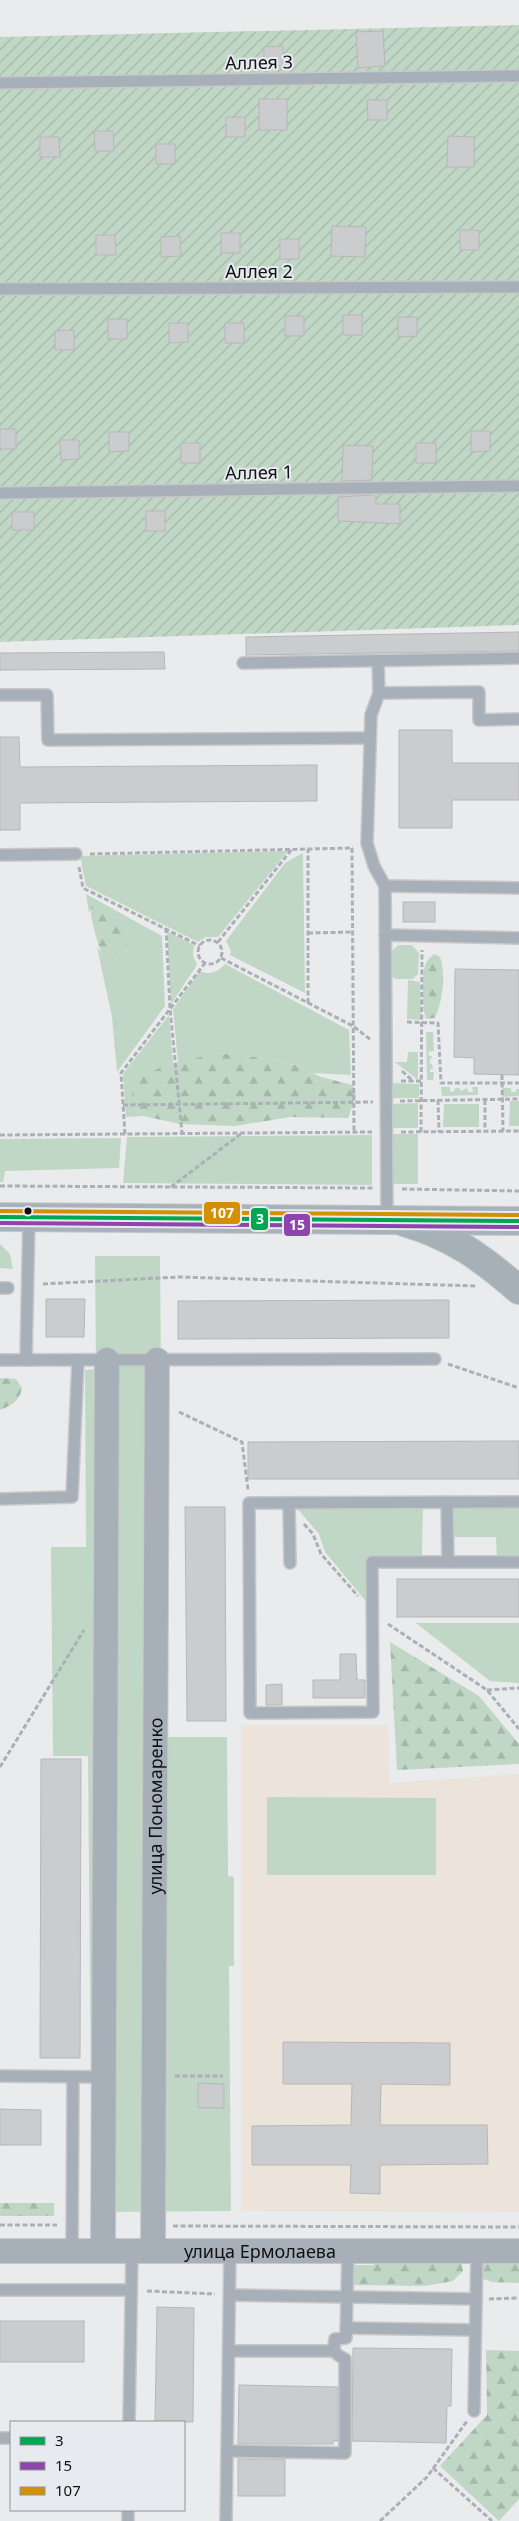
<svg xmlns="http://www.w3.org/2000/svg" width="519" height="2521" font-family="'Noto Sans',sans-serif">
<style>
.education{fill:#ece4db}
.green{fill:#c1d7c5}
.forest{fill:url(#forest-firs)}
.garden{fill:url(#garden-furrows)}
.building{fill:#cbcccd;stroke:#b6b7b9}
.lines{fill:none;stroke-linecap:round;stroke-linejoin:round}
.lane-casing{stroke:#c7c8c9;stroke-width:14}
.street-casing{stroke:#c7c8c9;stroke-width:26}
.secondary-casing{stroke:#c7c8c9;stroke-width:30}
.primary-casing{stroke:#c7c8c9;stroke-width:30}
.path{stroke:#abb0b6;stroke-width:3;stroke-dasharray:5 2.5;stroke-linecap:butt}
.lane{stroke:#a7b0b9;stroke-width:11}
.street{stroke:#a7b0b9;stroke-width:24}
.secondary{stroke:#a5b0b7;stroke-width:28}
.primary{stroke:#a8b2ba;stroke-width:28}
.bus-1-casing{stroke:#e7ebef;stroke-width:8}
.bus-2-casing{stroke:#e7ebef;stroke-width:8}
.bus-3-casing{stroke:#e7ebef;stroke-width:8}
.bus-1{stroke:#00a651;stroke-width:4}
.bus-2{stroke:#8e44ad;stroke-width:4}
.bus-3{stroke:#d49003;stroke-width:4}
.bus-dot{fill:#101112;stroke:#e7ebef;stroke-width:2}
.labels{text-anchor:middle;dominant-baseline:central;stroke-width:4;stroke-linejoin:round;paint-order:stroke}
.street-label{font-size:18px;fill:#101112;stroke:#e7ebef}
.line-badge{stroke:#e7ebef;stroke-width:2}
.badge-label{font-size:14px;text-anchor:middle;font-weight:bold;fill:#fff}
</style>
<defs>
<pattern id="forest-firs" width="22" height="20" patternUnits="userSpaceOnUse" patternTransform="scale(1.25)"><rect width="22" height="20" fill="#c1d7c5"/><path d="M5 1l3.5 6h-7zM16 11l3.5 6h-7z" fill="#a5b8a8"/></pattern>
<pattern id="garden-furrows" width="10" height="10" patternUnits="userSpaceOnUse" patternTransform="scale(1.25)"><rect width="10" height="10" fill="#c1d7c5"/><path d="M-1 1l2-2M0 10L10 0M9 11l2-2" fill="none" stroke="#a5b8a8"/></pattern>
</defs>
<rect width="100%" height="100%" fill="#e9ebed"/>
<!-- education -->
<polygon class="education" points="241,1725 388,1725 389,1783 519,1774 519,2212 241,2211"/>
<!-- green -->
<g class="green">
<polygon points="288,851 218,937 206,937 198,942 86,886 80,856"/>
<polygon points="303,853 305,993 230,955 231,951 226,941 285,863"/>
<polygon points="86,894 162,936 165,1006 117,1072 112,1017 97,947 102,953 92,906 89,913"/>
<polygon points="167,931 194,945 193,955 197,965 171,1004"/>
<polygon points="398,945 412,945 419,953 418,974 413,979 395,979 389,973 389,954"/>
<path d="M225 964 349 1030 351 1075 313 1073 299 1066 262 1058 217 1053 178 1063 173 1009 200 971C210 976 219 971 225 964Z"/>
<polygon points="408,980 420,982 421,1020 407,1019"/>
<polygon points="169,1015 173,1064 167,1065 136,1108 143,1116 126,1117 123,1074"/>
<polygon points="426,1032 433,1032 434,1051 428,1052 429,1056 432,1056 429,1063 432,1064 433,1069 430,1069 430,1072 434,1072 433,1080 427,1080"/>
<polygon points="408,1052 418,1052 418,1080 395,1062 407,1062"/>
<polygon points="392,1083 419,1084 419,1098 391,1098"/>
<polygon points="441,1087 450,1087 450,1092 455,1091 455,1088 460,1088 460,1091 467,1088 468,1092 473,1092 472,1087 478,1087 478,1095 442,1096"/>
<polygon points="502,1088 511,1088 511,1092 516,1092 516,1089 519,1089 519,1096 503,1097"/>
<polygon points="510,1101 519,1101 519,1126 509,1126"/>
<polygon points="418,1103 418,1128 390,1128 390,1104"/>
<polygon points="444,1104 479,1104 479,1127 443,1127"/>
<rect x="390" y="1134" width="28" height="50"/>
<polygon points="372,1135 372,1185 123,1183 127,1137"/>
<polygon points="121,1138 119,1168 5,1171 3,1182 0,1182 0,1139"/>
<polygon points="0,1244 10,1254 13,1269 0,1268"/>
<polygon points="95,1256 160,1256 164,1737 227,1737 228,1876 234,1877 234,1966 229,1966 231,2211 92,2212 88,1756 53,1756 51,1547 86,1547 85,1370 96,1369"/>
<polygon points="450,1505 519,1505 519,1559 497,1560 496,1537 450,1537"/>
<polygon points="295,1506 423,1507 422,1555 368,1558 369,1605 325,1552 319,1534"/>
<polygon points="416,1623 519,1623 519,1683 490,1681"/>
<polygon points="267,1797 436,1798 436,1875 267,1875"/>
</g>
<!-- forest -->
<g class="forest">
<path d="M102 905C124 919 125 921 127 946L122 952 102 953C98 947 89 913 91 906Z"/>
<path d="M434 954 440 957C446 974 443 1000 435 1018L426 1019C422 1009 421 973 426 963 427 960 431 957 434 954Z"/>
<polygon points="217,1053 262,1058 299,1066 321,1077 353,1085 356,1096 348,1118 290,1117 235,1126 180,1124 143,1116 136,1108 131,1090 141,1076 167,1065"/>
<path d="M0 1378 16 1379 22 1388C19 1402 12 1405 0 1410Z"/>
<polygon points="390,1642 479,1696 519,1744 519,1764 397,1770"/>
<rect x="0" y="2203" width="54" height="13"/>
<polygon points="390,2257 461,2261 463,2271 453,2281 425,2286 353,2285 351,2274 355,2265 373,2265"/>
<polygon points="519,2258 519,2283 492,2282 480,2278 480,2263"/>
<polygon points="486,2350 519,2351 519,2499 499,2521 440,2466 487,2415"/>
</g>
<!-- garden -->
<polygon class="garden" points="519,25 519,625 0,642 0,37"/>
<!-- building -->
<g class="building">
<polygon points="383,31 385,66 358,68 356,32"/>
<polygon points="283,46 283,66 264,67 264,47"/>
<rect x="259" y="99" width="28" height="31"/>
<polygon points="367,100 387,100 387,120 368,120"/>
<rect x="226" y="117" width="19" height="20"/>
<polygon points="94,131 113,131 114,151 95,151"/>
<polygon points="448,136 474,137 474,167 447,167"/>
<polygon points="40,137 59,137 60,157 40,157"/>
<rect x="156" y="144" width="19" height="20"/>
<polygon points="332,226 366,227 365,257 331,256"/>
<rect x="460" y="230" width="19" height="20"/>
<rect x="221" y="233" width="19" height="20"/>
<polygon points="96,235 115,235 116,255 96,255"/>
<polygon points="180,236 181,256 161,257 161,237"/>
<rect x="280" y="239" width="19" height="20"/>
<rect x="343" y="315" width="19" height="20"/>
<rect x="285" y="316" width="19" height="20"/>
<polygon points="398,317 417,317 417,336 398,337"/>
<rect x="108" y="319" width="19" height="20"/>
<polygon points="169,323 188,323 188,342 169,343"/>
<rect x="225" y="323" width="19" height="20"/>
<polygon points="74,330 74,350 55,350 55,331"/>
<rect x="0" y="429" width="16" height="20"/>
<polygon points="471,431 490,431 490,451 471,452"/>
<polygon points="109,432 129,432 129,451 109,452"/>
<polygon points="60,440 79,440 79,459 61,460"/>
<rect x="181" y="443" width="19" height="20"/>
<rect x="416" y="443" width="20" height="20"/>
<polygon points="343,445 373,446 372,480 342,481"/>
<polygon points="372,495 376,497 376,504 400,504 400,524 338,521 338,497"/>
<rect x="146" y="511" width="19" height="20"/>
<rect x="12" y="512" width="22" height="18"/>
<polygon points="519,632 519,651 246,655 246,637"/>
<polygon points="164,652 165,669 0,670 0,653"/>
<polygon points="399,730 452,730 452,763 519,763 519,800 452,800 452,828 399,828"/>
<polygon points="0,737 19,737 20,767 317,765 317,801 20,803 20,830 0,830"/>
<rect x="403" y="902" width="32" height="20"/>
<polygon points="455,969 519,970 519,1075 474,1074 474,1058 454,1057"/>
<polygon points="46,1299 85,1299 84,1337 46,1337"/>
<polygon points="449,1300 449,1338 178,1339 178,1301"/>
<polygon points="519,1441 519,1479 248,1479 248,1442"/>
<polygon points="185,1507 225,1507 226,1721 187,1721"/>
<rect x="397" y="1579" width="122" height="38"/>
<polygon points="340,1654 356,1654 357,1680 365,1680 365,1698 313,1698 313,1680 340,1680"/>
<polygon points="282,1684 282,1705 266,1705 266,1685"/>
<polygon points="41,1759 81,1759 80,2058 40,2058"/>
<polygon points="283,2042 450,2043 450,2085 381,2084 380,2125 487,2125 488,2164 380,2165 380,2194 350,2193 351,2165 252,2165 252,2126 351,2125 352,2084 283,2084"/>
<polygon points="198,2083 224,2084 224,2108 198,2108"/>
<polygon points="0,2109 41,2110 41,2145 0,2145"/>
<polygon points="157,2307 194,2308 193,2422 155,2422"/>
<rect x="0" y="2321" width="84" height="41"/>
<polygon points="353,2348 452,2349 451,2406 447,2406 446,2443 352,2441"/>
<polygon points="239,2385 338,2387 338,2441 333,2441 333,2444 238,2444"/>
<rect x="238" y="2459" width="47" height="37"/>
</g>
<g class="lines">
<defs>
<g id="lane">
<polyline points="0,83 519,76"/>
<polyline points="0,289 519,287"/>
<polyline points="0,493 519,486"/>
<polyline points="378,661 379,693 371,715 367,843 374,866 385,886 387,1220"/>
<polyline points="243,663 519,658"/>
<polyline points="379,693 479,692 479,720 519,719"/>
<polyline points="0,695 47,695 48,740 370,738"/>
<polyline points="0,855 76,854"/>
<polyline points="385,886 519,888"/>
<polyline points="385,935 519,938"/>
<polyline points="0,1288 8,1288"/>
<polyline points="0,1360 435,1359"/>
<polyline points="26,1360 29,1217"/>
<polyline points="0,1499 72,1497 78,1360"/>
<polyline points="447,1502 448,1562"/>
<polyline points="519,1502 249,1503 250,1713 373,1712 372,1562 519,1562"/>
<polyline points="289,1503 290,1563"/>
<polyline points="0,2076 104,2077"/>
<polyline points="72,2251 73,2077"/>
<polyline points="0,2290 131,2290"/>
<polyline points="230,2295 476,2299"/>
<polyline points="346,2328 475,2330"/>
<polyline points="229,2351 333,2351"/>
<polyline points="474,2411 477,2250"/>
<polyline points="129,2422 132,2251"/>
<polyline points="0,2438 11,2438"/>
<path d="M228 2451 345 2453V2359C334 2354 333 2351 335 2339L346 2338 348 2251"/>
<polyline points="128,2521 128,2510"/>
<polyline points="226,2521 230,2251"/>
</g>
<g id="street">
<path id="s1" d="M0 2251H519"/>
<polyline points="103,2251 107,1360"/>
<path id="s2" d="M153 2251 157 1360"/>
</g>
<path id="secondary" d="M404 1222C452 1236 481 1257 519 1290"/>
<polyline id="primary" points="0,1217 519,1221"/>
</defs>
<!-- lane casing -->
<use href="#lane" class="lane-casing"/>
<!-- street casing -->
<use href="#street" class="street-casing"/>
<!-- secondary casing -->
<use href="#secondary" class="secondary-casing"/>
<!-- primary casing -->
<use href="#primary" class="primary-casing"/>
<!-- path -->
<g class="path">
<polyline points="352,848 354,1132"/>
<polyline points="90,854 353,848"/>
<polyline points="79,867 83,888 200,946"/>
<polyline points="166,928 170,1008 182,1133"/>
<polyline points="308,933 353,932"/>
<circle cx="210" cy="952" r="12"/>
<polyline points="218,942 292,849"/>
<polyline points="221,958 353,1026 371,1040"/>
<polyline points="308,1003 308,849"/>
<polyline points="407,1022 438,1023 441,1083 519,1083"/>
<polyline points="402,1071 413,1081"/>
<polyline points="502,1075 503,1131"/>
<polyline points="401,1081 422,1081"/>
<polyline points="438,1100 439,1132"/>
<polyline points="485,1100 485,1131"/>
<polyline points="400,1101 519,1099"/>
<polyline points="123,1105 373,1102"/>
<polyline points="401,1132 519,1131"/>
<polyline points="421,1132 422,950"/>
<polyline points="125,1134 121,1073 205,963"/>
<polyline points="0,1135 372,1132"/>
<polyline points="0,1186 373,1188"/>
<polyline points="171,1187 242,1133"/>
<polyline points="402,1189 519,1191"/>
<polyline points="43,1284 179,1277 476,1286"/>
<polyline points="448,1364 519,1388"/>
<polyline points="179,1412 242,1442 248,1490"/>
<polyline points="304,1524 313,1534 321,1554 358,1596"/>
<polyline points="388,1624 487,1690 519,1729"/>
<polyline points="487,1690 519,1688"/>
<polyline points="0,1767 84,1630"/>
<polyline points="175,2076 223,2076"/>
<polyline points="0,2225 57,2225"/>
<polyline points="173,2226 519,2227"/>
<polyline points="147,2291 215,2294"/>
<polyline points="489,2299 519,2298"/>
<polyline points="433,2468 492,2521"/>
<polyline points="380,2521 427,2477 467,2421"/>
</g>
<!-- lane -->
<use href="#lane" class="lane"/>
<!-- street -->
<use href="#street" class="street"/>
<!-- secondary -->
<use href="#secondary" class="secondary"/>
<!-- primary -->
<use href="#primary" class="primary"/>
<defs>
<polyline id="bus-1" points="0,1217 519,1221"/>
<polyline id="bus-2" points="0,1223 519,1227"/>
<polyline id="bus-3" points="0,1211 519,1215"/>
</defs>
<!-- bus-1 casing -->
<use href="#bus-1" class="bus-1-casing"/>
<!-- bus-2 casing -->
<use href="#bus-2" class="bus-2-casing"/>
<!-- bus-3 casing -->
<use href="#bus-3" class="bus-3-casing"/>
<!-- bus-1 -->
<use href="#bus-1" class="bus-1"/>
<!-- bus-2 -->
<use href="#bus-2" class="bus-2"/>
<!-- bus-3 -->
<use href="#bus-3" class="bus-3"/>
</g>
<!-- markers -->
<circle class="bus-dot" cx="28" cy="1211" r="4.5"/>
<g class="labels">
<!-- street labels -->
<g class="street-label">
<text transform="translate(259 62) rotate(-1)">Аллея 3</text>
<text x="259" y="271">Аллея 2</text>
<text transform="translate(259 472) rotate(-1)">Аллея 1</text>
<text stroke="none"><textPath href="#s2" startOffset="445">улица Пономаренко</textPath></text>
<text stroke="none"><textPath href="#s1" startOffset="260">улица Ермолаева</textPath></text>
</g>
</g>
<g class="line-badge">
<rect x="203" y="1201" width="38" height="24" rx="5" fill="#d49003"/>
<rect x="250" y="1207" width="19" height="24" rx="5" fill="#00a651"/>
<rect x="283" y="1213" width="28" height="24" rx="5" fill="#8e44ad"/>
</g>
<g class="badge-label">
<text x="222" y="1218">107</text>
<text x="260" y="1224">3</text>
<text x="297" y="1230">15</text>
</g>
<!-- legend -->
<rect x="10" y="2421" width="175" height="90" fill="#e7ebef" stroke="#919497"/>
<rect x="20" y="2437" width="25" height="8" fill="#00a651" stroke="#919497"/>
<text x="55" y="2446" font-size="15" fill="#101112">3</text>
<rect x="20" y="2462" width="25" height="8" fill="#8e44ad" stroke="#919497"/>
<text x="55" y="2471" font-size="15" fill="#101112">15</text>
<rect x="20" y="2487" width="25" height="8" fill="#d49003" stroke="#919497"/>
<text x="55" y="2496" font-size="15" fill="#101112">107</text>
</svg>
